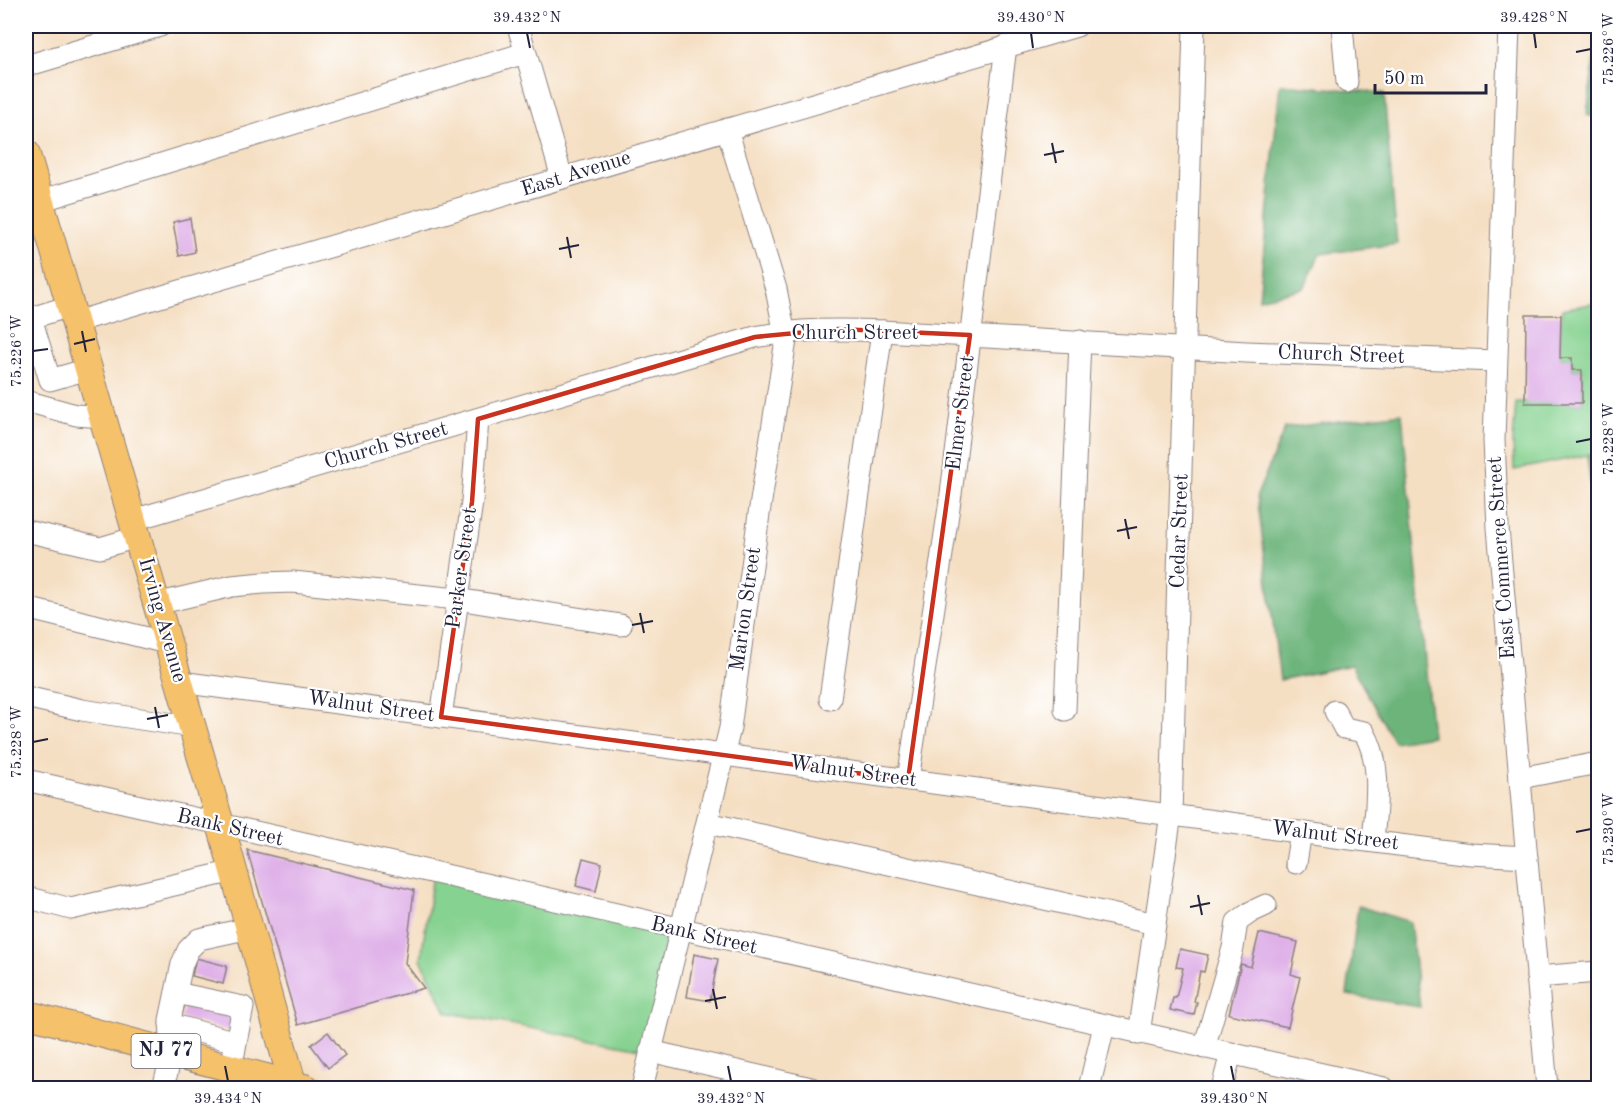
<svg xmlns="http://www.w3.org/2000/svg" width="1624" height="1114" font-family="'Old Standard TT',serif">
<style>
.green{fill:#86d290;stroke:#547a66;stroke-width:1.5}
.forest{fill:#6cb47a;stroke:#476b5a;stroke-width:1.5}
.building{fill:#dfb1e8}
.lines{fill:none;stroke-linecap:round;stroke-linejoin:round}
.minor-casing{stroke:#8c807f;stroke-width:23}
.major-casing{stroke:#8c807f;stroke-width:29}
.minor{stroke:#fff;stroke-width:21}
.major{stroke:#f5c16b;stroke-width:27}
.marked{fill:none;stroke:#c8321e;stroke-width:4.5;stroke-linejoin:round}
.ticks{fill:none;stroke:#22223b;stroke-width:2}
.labels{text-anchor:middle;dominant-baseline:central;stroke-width:4.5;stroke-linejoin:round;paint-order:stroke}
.shield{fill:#fff;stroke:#646476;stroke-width:1.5}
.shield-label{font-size:20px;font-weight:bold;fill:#22223b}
.street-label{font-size:21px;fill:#22223b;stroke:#fff}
.neatline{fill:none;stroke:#22223b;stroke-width:2}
.ticks-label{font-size:15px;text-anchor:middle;fill:#22223b}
</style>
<rect width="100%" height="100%" fill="#fff"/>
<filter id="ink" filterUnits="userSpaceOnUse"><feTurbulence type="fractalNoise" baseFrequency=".0167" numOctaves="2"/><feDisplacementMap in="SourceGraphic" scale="12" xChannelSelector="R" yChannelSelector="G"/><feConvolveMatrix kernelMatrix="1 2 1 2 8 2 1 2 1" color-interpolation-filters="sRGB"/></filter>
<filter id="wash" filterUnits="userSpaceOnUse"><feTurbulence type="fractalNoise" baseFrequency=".008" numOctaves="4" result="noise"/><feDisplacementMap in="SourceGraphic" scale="24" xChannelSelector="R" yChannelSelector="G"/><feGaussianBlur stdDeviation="1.35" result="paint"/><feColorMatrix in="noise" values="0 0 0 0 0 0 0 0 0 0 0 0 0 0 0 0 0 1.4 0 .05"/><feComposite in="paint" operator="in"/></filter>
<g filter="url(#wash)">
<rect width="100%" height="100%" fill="#f5dfc3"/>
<!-- green -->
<g class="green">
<polygon points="1598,303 1598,453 1514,470 1513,440 1516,402 1582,403 1582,370 1572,370 1572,359 1560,358 1561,315 1562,309"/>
<polygon points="433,874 681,931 650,1051 446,1012 421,959"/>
</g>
<!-- forest -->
<g class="forest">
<polygon points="1598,26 1598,118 1587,115"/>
<polygon points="1280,84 1384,93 1397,244 1320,254 1304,288 1259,299"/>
<polygon points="1402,413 1432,736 1394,742 1351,665 1280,680 1257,495 1285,428"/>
<polygon points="1598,453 1598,546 1587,456"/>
<polygon points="1358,906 1410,922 1420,1007 1347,995"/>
</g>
<g id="blocks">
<!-- building -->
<g class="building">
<polygon points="190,218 195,252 179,256 173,222"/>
<polygon points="1526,315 1561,315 1560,358 1572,358 1572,370 1582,370 1582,403 1525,403"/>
<polygon points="247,850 414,890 405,963 424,988 298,1025"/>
<polygon points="583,858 602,863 596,891 576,886"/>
<polygon points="1259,933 1298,942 1291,974 1300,977 1288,1027 1229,1014 1241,964 1251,967"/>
<polygon points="1180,949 1208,955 1204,972 1200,971 1194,1002 1197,1002 1194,1015 1170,1010 1173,998 1176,998 1183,968 1176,967"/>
<polygon points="694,954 718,959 710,1001 687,997"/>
<polygon points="196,958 227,966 223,984 192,976"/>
<polygon points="186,1001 237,1014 233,1032 181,1018"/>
<polygon points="328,1032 345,1055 328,1068 311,1045"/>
</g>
</g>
</g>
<g filter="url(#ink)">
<use href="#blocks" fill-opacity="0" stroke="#8c807f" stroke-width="1.5"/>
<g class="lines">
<defs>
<g id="minor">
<polyline points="518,26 562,178"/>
<polyline points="1342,26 1347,82"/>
<polyline points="1509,26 1494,440 1498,528 1547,1088"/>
<polyline points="26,66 160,26"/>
<polyline points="40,201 525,53"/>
<polyline points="70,306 31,318 50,380 88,369"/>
<polyline points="75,322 1077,26"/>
<polyline points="26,401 76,415 103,417"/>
<path d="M133 520 755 337C798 329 839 329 882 331L1246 352 1496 361"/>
<polyline points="26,531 100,548 137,537"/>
<polyline points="156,604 232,586 263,583 293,582 457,599 621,625"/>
<polyline points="26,608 167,643"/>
<polyline points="180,682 1335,837 1471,854 1527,857"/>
<polyline points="26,697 82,710 193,727"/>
<polyline points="830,699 882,331"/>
<polyline points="1065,710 1080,341"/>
<path d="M1335 711 1344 728 1364 732C1383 765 1376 805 1373 841"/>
<polyline points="441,717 472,502 478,419"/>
<polyline points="1520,778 1598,763"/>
<polyline points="26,780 1384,1088"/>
<polyline points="908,780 951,494 1006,46"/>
<polyline points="708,823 1155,924"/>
<polyline points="1296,863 1301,832"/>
<polyline points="26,897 71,909 234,871"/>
<polyline points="1537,977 1598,972"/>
<polyline points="176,993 243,1007 236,1042"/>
<polyline points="170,1024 236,1042 234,1054"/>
<polyline points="1139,1034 1171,814 1194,26"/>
<polyline points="1204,1048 1233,948 1237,922 1251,912 1266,905"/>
<polyline points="650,1051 811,1088"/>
<polyline points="163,1088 172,1053 170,1020 182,964 188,950 199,939 250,928"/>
<polyline points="642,1088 730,728 759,514 786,340 776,289 727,129"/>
<polyline points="1089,1088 1104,1026"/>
<polyline points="1222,1088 1231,1053"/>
</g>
<g id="major">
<polyline points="26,153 221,826 293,1085"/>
<polyline points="26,1014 306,1088"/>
</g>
</defs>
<!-- minor casing -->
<use href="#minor" class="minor-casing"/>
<!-- major casing -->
<use href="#major" class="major-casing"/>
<!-- minor -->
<use href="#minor" class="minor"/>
<!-- major -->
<use href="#major" class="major"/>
</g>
</g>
<!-- marked area -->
<path class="marked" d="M838 329 970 335 908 780 441 717 472 502 478 419 755 337Z"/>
<!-- ticks -->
<path class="ticks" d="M527 33 530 48M1031 33 1033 48M1534 33 1536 48M1576 52 1591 49M1052 143 1056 163M1044 155 1064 151M567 237 571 258M559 249 579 245M82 331 86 352M74 344 95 339M33 351 48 349M1576 442 1591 439M1125 519 1129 539M1117 531 1137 527M640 613 644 633M632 625 653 621M155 707 159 728M147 719 168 715M33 742 48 739M1576 832 1591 829M1198 895 1202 915M1190 907 1210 903M713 989 717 1009M705 1001 726 997M225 1066 228 1081M728 1066 731 1081M1231 1066 1234 1081"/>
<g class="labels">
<!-- shield labels -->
<rect class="shield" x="131.5" y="1034" width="69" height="34" rx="4.5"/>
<g class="shield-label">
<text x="166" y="1051">NJ 77</text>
</g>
<!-- street labels -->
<g class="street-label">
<text transform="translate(576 174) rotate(-17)">East Avenue</text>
<text x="855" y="333">Church Street</text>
<text transform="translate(1341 355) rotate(2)">Church Street</text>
<text transform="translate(961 413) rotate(-83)">Elmer Street</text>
<text transform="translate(386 446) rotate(-16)">Church Street</text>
<text transform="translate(1180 531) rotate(-88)">Cedar Street</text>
<text transform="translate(1502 558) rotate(-94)">East Commerce Street</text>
<text transform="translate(462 568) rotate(-82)">Parker Street</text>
<text transform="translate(746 609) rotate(-82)">Marion Street</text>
<text transform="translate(162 620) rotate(74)">Irving Avenue</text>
<text transform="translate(371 707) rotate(8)">Walnut Street</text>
<text transform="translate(853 772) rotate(8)">Walnut Street</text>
<text transform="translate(230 828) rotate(13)">Bank Street</text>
<text transform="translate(1335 836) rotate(7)">Walnut Street</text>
<text transform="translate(704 936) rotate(13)">Bank Street</text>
</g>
</g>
<!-- margin -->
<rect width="1624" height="1114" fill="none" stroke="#fff" stroke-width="66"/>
<!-- scale -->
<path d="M1375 84v9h111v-9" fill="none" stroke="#22223b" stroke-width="3"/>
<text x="1384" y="84" font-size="18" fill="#22223b" stroke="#ffffff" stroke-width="4.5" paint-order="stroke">50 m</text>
<rect x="33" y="33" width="1558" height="1048" class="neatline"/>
<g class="ticks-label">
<text x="527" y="22">39.432°N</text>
<text x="1031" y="22">39.430°N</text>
<text x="1534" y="22">39.428°N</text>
<text transform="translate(1608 49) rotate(-90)" y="5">75.226°W</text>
<text transform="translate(16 351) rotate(-90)" y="5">75.226°W</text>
<text transform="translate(1608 439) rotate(-90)" y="5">75.228°W</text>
<text transform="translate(16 742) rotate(-90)" y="5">75.228°W</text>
<text transform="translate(1608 829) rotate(-90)" y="5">75.230°W</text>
<text x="228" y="1103">39.434°N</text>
<text x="731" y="1103">39.432°N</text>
<text x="1234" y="1103">39.430°N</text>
</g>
</svg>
